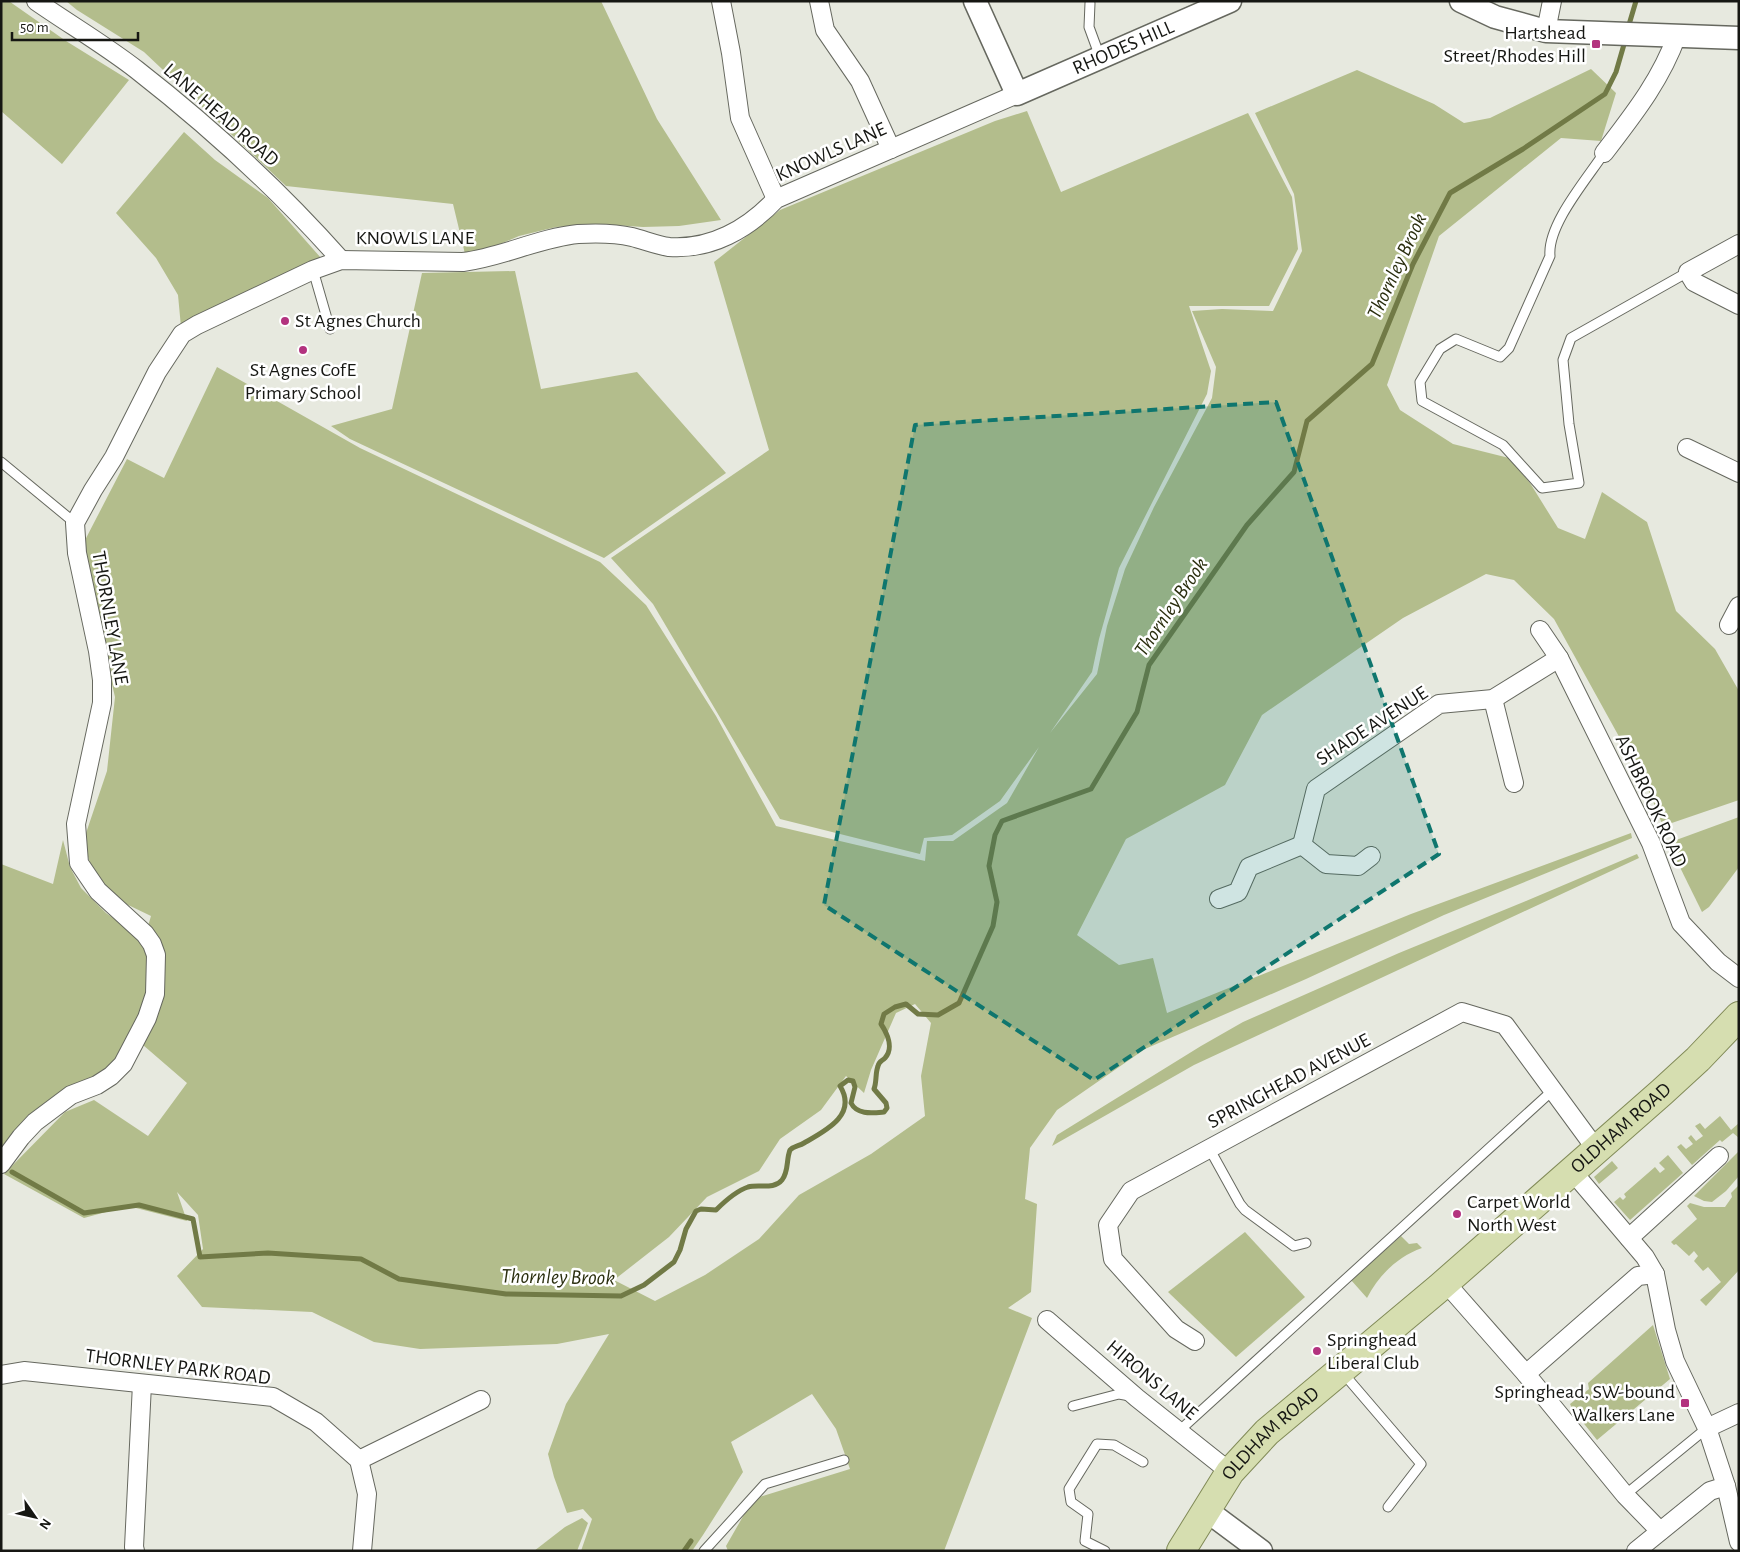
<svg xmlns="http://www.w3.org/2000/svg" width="1740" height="1552" font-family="'Alegreya Sans',sans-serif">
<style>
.green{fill:#b3bd8c;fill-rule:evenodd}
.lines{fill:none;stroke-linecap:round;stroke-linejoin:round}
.stream{stroke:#717a46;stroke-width:5}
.service-casing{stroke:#66685f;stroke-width:11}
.minor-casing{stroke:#66685f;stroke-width:20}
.tertiary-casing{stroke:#66685f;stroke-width:25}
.primary-casing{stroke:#818a57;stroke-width:30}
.service{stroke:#fff;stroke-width:9}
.minor{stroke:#fff;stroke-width:18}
.tertiary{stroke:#fff;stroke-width:22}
.primary{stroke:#d6deb0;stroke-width:28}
.marked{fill:#0f766e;fill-opacity:0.2;stroke:#0f766e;stroke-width:4;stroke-dasharray:10 6;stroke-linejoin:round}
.poi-dot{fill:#b3337f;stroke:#fff;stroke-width:2}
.labels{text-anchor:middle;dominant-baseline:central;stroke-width:5;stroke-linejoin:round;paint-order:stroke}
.poi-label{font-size:20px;fill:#161713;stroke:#fff;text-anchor:start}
.street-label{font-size:20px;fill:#161713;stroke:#fff}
.water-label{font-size:21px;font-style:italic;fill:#2a2e0e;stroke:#fff}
</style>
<rect width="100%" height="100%" fill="#e7e9df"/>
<!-- green -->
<g class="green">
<polygon points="1,1 9,1 13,4 66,41 129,80 62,164 1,111"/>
<polygon points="66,1 601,1 657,119 721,220 679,226 643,227 599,224 556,227 519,236 484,251 465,254 453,204 286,186 144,52 77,10"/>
<path d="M1591 69 1616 93 1601 141 1561 138 1439 236 1387 385 1400 410 1453 444 1509 458 1530 483 1558 528 1585 539 1602 492 1647 522 1676 611 1715 649 1739 691V800L1663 826 1648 789 1554 619 1514 580 1486 574 1403 618 1262 715 1225 785 1126 839 1077 935 1119 965 1153 958 1167 1013 1411 914 1631 833 1632 838 1444 915 1306 979 1145 1049 1057 1110 1030 1148 1025 1199 1037 1204 1031 1292 1008 1308 1032 1318 944 1551H728L726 1546 753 1499 850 1469 836 1429 812 1394 731 1442 743 1472 703 1535 692 1551H581L592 1519 583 1509 567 1513 554 1477 548 1454 566 1404 609 1334 557 1344 420 1349 374 1342 312 1312 202 1307 177 1276 203 1249 198 1215 177 1192 187 1221 128 1206 84 1218 4 1174 65 1112 94 1100 148 1136 187 1083 143 1045 162 998 148 926 151 916 122 902 96 880 83 842 107 771 115 697 93 604 83 544 127 459 164 478 217 367 360 448 600 562 646 605 716 716 776 826 925 861 927 841H953L1007 803 1039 747 1000 801 952 835 924 838 920 854 780 819 653 604 611 558 769 450 714 262 780 210 995 121 1027 111 1061 192 1248 113 1292 197 1298 249 1269 306H1189L1211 371 1207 394 1119 568 1099 639 1092 672 1050 733 1097 674 1107 626 1125 569 1154 507 1212 398 1216 367 1192 311 1222 309 1273 311 1302 251 1294 194 1255 113 1357 70 1434 104 1464 123 1490 118ZM915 1004 931 1023 921 1076 925 1116 871 1154 799 1195 759 1239 705 1275 655 1301 614 1280 669 1237 707 1197 759 1171 780 1139 821 1110 846 1076 864 1093 871 1070 896 1013Z"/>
<polygon points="184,132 215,160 268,198 321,258 181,327 178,295 156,258 116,213"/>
<polygon points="515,271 541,389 637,372 726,473 604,558 350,439 331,426 392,409 422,273"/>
<polygon points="1739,817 1739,867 1709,907 1702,912 1668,843"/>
<polygon points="63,840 70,867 81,888 106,913 130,930 142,943 149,964 145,998 138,1027 120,1062 1,1154 1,864 53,884"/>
<polygon points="1637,854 1639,858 1194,1065 1052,1146 1057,1135 1201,1046 1243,1022 1399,953 1526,901"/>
<polygon points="1720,1116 1731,1130 1739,1123 1739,1138 1733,1133 1722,1142 1720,1140 1692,1165 1677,1147 1681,1144 1686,1149 1693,1144 1688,1138 1691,1135 1696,1141 1703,1136 1695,1126 1700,1123 1705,1129"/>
<polygon points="1739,1151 1739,1176 1726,1191 1712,1202 1704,1201 1694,1196"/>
<polygon points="1668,1155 1683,1173 1630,1220 1614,1202 1620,1197 1623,1200 1626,1197 1624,1194 1655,1167 1660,1173 1665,1169 1659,1163"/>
<polygon points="1612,1161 1618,1168 1599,1184 1594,1177"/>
<polygon points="1739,1185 1739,1270 1706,1306 1700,1300 1721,1282 1708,1267 1703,1271 1694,1261 1698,1256 1694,1251 1689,1256 1676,1244 1674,1245 1671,1242 1697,1219 1687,1206 1690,1203 1704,1207 1725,1207 1732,1197 1731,1193"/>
<polygon points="1245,1232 1305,1297 1236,1357 1168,1292"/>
<path d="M1401 1236 1409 1244 1417 1243 1422 1248C1397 1257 1379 1275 1367 1298L1351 1280Z"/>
<polygon points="1653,1325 1670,1379 1597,1440 1573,1410 1570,1404 1589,1389 1588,1383"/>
<polygon points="582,1518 588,1523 577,1551 534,1551 565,1527"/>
</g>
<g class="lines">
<!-- stream -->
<g class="stream">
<polyline points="1628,28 1636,1"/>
<path d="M12 1172 84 1213 139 1205 193 1219 200 1257 268 1253 361 1259 399 1279 506 1294 621 1296 644 1285 674 1262 680 1250 686 1229 696 1211 701 1209 716 1210C725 1201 736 1191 748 1187 759 1184 774 1190 782 1180 789 1171 786 1160 790 1150 794 1146 799 1146 804 1143 825 1131 858 1115 840 1086L848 1080 853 1081 855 1087 851 1103C857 1115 872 1113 884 1112L887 1108 886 1103 874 1089C877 1081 875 1074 878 1066 879 1061 882 1061 885 1058 894 1048 887 1033 881 1024L884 1014 895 1007 906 1004 918 1014 938 1015 959 1003 993 926 997 902 989 866 995 835 1002 821 1091 789 1137 712 1149 665 1247 525 1294 472 1307 421 1372 364 1413 264 1450 193 1523 149 1605 94 1616 72 1625 41"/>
<polyline points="684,1551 691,1541"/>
</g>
<defs>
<g id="service">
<polyline points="1090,3 1089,27 1100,57"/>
<path d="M1604 153C1587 179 1547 225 1550 256L1509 348 1500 357 1456 339 1440 349 1420 382 1422 401 1503 445 1542 488 1579 483 1569 424 1563 360 1571 338 1688 272"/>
<polyline points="313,270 330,329"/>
<polyline points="1,462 75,523"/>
<polyline points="1209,1148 1240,1204 1245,1210 1294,1246 1306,1243"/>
<polyline points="1343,1373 1421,1464 1388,1507"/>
<polyline points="1073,1406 1119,1394 1130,1396"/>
<polyline points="1179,1431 1552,1091"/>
<polyline points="1625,1495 1707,1428"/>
<polyline points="704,1551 765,1484 844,1460"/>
<polyline points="1105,1551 1085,1541 1088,1514 1071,1502 1069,1489 1097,1444 1114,1445 1143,1462"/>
</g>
<g id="minor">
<path d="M36 1C69 24 105 45 137 70 210 127 279 190 341 260"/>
<polyline points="721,1 731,53 740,118 776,199"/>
<polyline points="819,1 825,30 860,81 891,149"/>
<polyline points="1546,31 1552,1"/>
<path d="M1604 153C1633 115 1661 80 1677 35"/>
<polyline points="1739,244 1688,272 1694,282 1739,305"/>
<polyline points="1687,448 1739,473"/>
<polyline points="1729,625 1739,606"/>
<polyline points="1540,630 1559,658 1651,843 1681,923 1718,962 1739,978"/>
<polyline points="1493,699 1514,783"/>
<polyline points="1302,845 1316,789 1439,704 1493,699 1559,658"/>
<polyline points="1302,845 1326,864 1358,866 1371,856"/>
<polyline points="1219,899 1238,892 1249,867 1302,845"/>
<path d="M1 1164 21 1137 35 1122 71 1095 97 1085 111 1076 123 1064 147 1018 155 994 156 955 152 944 145 934 98 891 79 863 76 824 102 703V680L98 651 77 553 75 523 93 490 114 457 157 372 182 334 197 325 313 270 341 260 463 262C503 257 538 238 578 234 595 233 615 233 632 237 644 240 656 245 669 247 711 250 748 229 776 199L1017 94"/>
<polyline points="1572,1171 1645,1257 1655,1274 1666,1330 1675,1361 1707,1428 1726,1486 1739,1542"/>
<polyline points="1629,1238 1719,1156"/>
<polyline points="1445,1282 1526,1374 1625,1495 1660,1531"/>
<polyline points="1047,1320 1137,1398 1230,1472"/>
<polyline points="1195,1341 1176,1329 1113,1259 1108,1225 1131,1191 1462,1012 1505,1025 1596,1149"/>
<polyline points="1526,1374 1638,1276 1655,1274"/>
<polyline points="1,1375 24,1371 273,1397 316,1422 359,1460 367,1494 362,1551"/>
<polyline points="1707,1428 1739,1413"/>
<polyline points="359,1460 481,1400"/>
<polyline points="135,1551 134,1547 142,1384"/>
<polyline points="1636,1551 1710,1491 1726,1486"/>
</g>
<g id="tertiary">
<path id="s1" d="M975 1 1017 94 1230 1"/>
<polyline points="1461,1 1495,17 1546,31 1739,38"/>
<polyline points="1206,1510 1261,1551"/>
</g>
<g id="primary">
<path id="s2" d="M1181 1551 1230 1472 1267 1432 1439 1288 1662 1092 1698 1059 1739 1016"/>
</g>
</defs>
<!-- service casing -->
<use href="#service" class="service-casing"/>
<!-- minor casing -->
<use href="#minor" class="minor-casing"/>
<!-- tertiary casing -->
<use href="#tertiary" class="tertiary-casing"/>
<!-- primary casing -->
<use href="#primary" class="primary-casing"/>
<!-- service -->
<use href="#service" class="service"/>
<!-- minor -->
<use href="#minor" class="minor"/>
<!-- tertiary -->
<use href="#tertiary" class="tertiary"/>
<!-- primary -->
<use href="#primary" class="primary"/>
</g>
<!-- marked area -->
<path class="marked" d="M1276 402 1439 854 1094 1080 824 905 915 425Z"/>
<!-- markers -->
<g class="poi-dot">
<rect x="1591" y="39" width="10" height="10" rx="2.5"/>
<circle cx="285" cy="321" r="5"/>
<circle cx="303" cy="350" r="5"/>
<circle cx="1457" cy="1214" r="5"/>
<circle cx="1317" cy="1351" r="5"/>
<rect x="1680" y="1398" width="10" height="10" rx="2.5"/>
</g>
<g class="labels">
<!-- poi labels -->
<g class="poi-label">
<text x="1586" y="33" text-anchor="end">Hartshead<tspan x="1586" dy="23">Street/Rhodes Hill</tspan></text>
<text x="295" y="321">St Agnes Church</text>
<text x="303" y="370" text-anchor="middle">St Agnes CofE<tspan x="303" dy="23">Primary School</tspan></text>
<text x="1467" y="1202">Carpet World<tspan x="1467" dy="23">North West</tspan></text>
<text x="1327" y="1340">Springhead<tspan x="1327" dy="23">Liberal Club</tspan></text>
<text x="1675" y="1392" text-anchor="end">Springhead, SW-bound<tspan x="1675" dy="23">Walkers Lane</tspan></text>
</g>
<!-- street labels -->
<g class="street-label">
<text stroke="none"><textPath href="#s1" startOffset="218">RHODES HILL</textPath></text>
<text transform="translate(221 115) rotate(41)">LANE HEAD ROAD</text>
<text transform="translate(831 152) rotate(-24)">KNOWLS LANE</text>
<text x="415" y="238">KNOWLS LANE</text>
<text transform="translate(110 618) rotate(80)">THORNLEY LANE</text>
<text transform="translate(1372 726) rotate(-33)">SHADE AVENUE</text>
<text transform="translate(1651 801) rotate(65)">ASHBROOK ROAD</text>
<text transform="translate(1289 1081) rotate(-28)">SPRINGHEAD AVENUE</text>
<text stroke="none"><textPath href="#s2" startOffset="614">OLDHAM ROAD</textPath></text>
<text transform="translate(178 1367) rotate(7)">THORNLEY PARK ROAD</text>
<text transform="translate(1152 1380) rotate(40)">HIRONS LANE</text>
<text stroke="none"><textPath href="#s2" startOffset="149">OLDHAM ROAD</textPath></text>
</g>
<!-- water labels -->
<g class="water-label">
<text transform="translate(1397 266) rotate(-65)">Thornley Brook</text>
<text transform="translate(1171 607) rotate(-56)">Thornley Brook</text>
<text transform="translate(558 1277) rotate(1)">Thornley Brook</text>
</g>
</g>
<!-- border -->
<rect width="1740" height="1552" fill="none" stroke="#161713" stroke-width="5"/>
<!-- north arrow -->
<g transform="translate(35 1517) rotate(124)" stroke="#ffffff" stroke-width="4" paint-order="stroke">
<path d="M0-4L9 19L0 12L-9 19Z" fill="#161713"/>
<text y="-8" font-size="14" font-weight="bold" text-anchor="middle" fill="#161713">N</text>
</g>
<!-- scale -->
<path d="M12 32v8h126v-8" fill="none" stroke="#161713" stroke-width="2.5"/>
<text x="20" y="32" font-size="15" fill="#161713" stroke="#ffffff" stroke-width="4" paint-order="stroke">50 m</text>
</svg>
